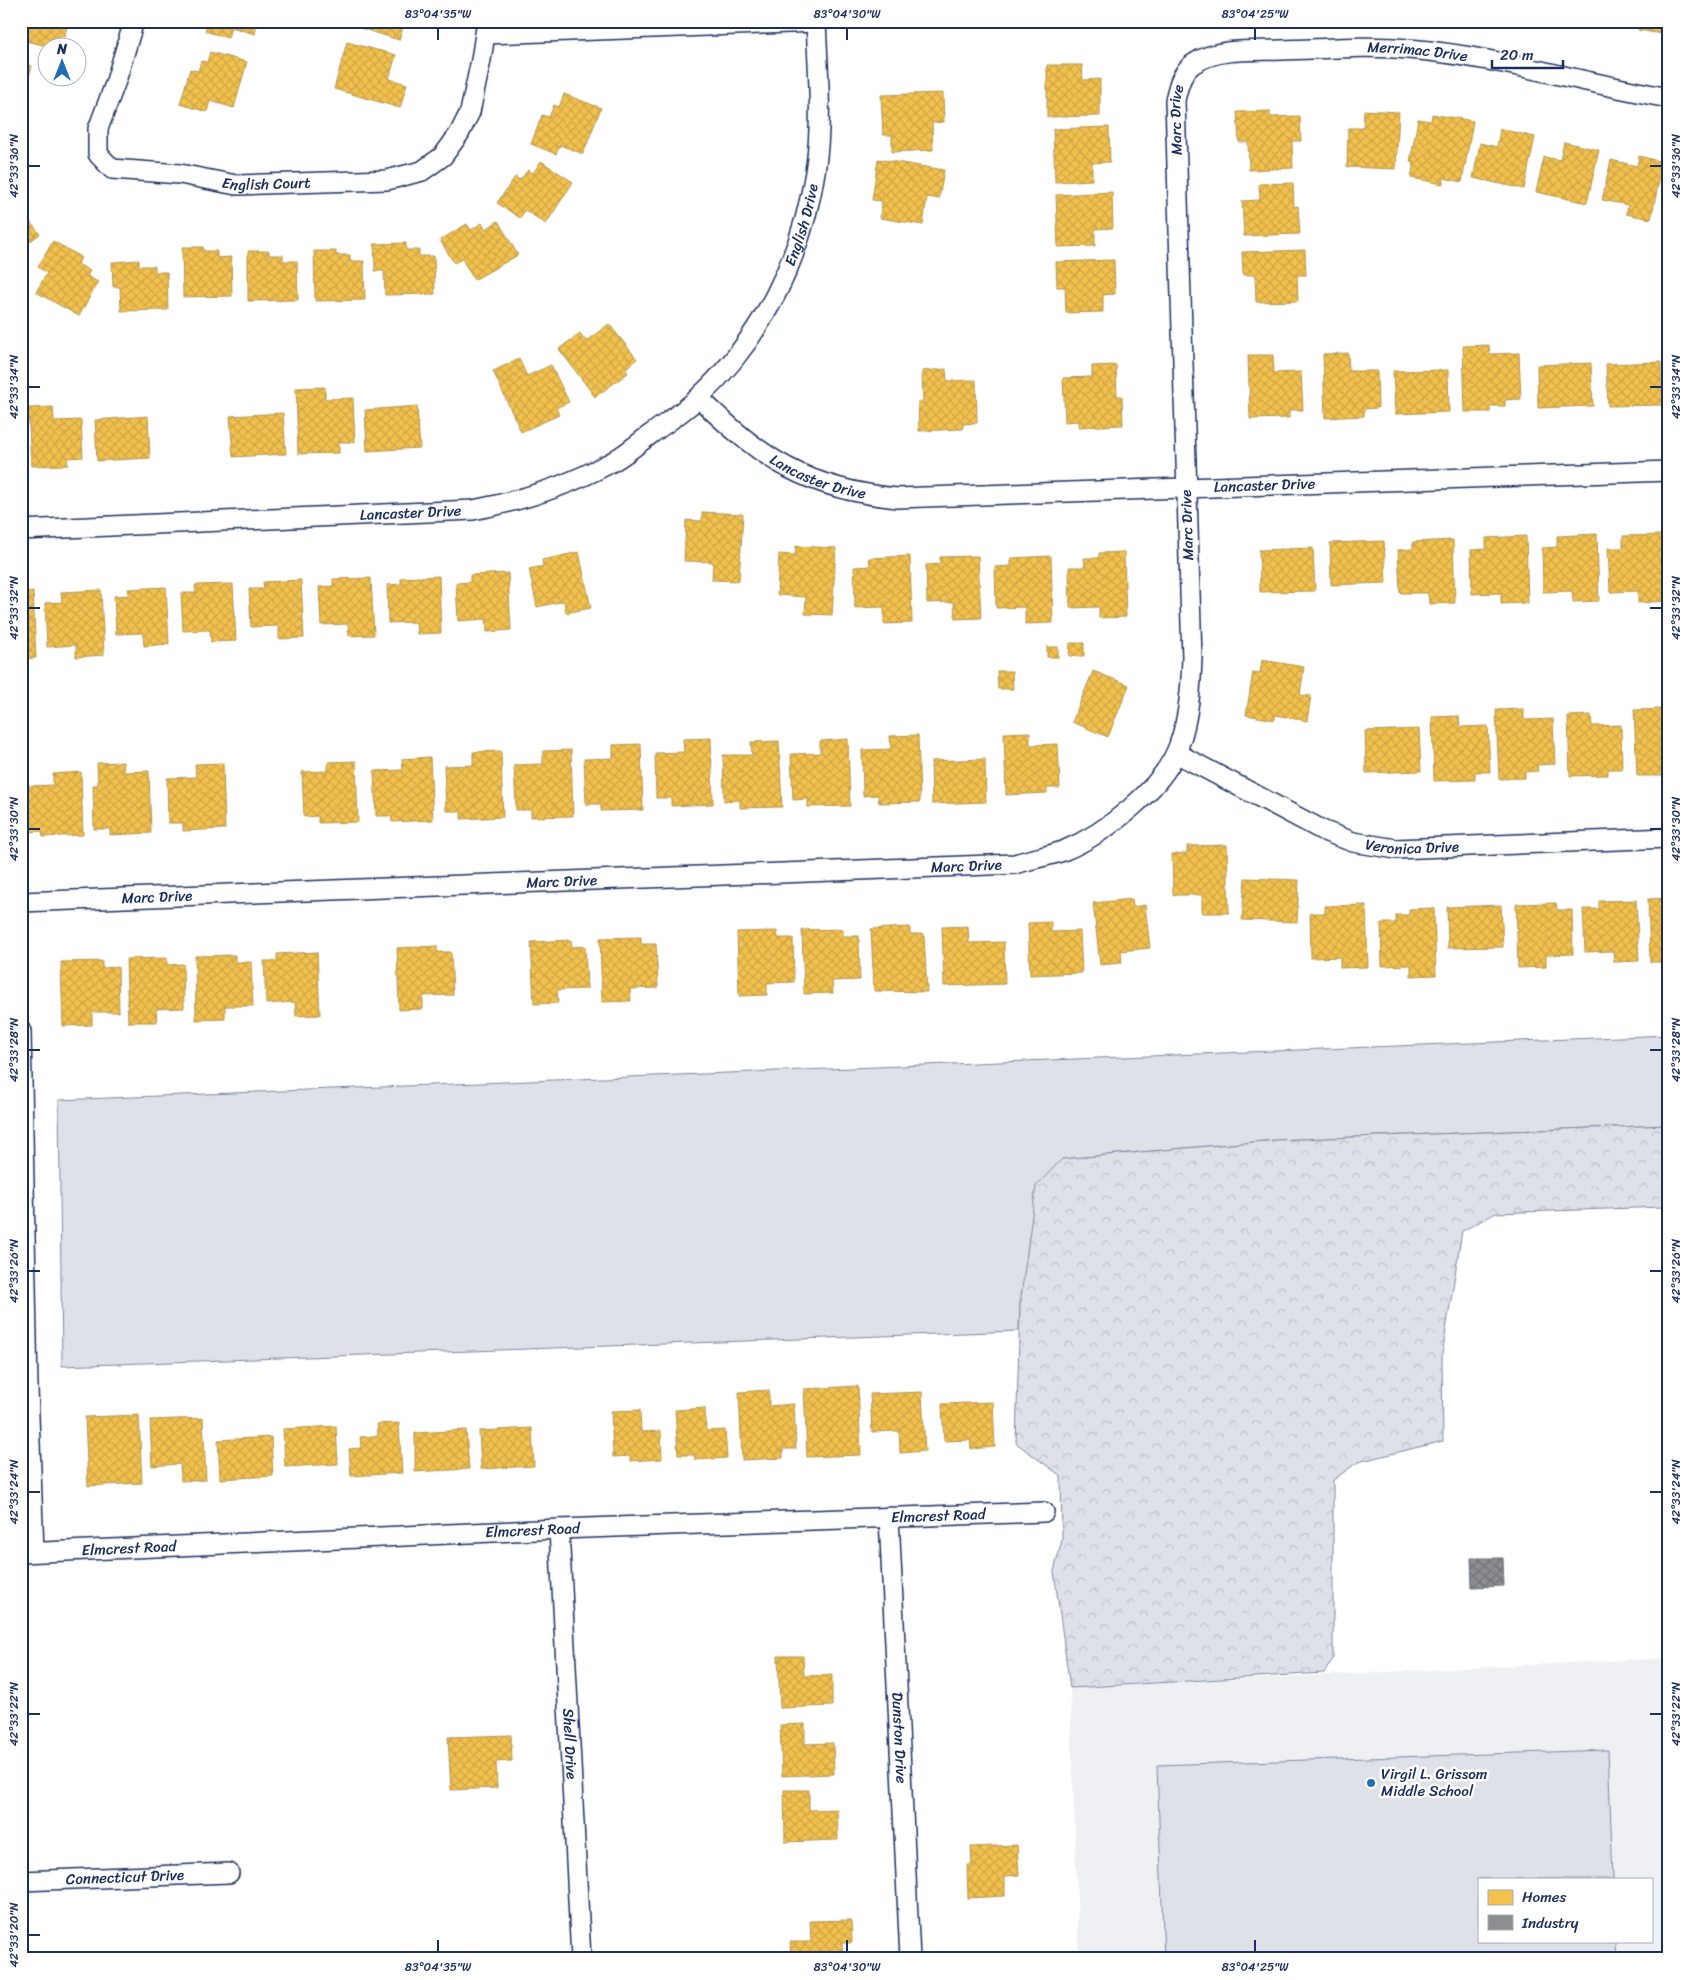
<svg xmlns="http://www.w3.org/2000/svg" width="1690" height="1980" font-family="Sriracha,sans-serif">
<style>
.built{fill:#eff0f4;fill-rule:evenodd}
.grass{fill:#dee1e7;stroke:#7c88a2}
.forest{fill:url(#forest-crowns);stroke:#7c88a2}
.homes{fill:url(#homes-cross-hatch);stroke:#b29553}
.industry{fill:url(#industry-cross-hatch);stroke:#6b7182}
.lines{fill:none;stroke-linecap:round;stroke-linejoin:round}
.minor-casing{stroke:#1b2f5e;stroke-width:22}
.minor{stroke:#fff;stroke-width:19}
.ticks{fill:none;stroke:#1b2f5e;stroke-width:2}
.poi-dot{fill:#1f6fb2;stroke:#fff;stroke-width:2}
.labels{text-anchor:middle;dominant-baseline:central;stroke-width:5;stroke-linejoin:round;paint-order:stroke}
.street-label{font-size:15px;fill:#1b2f5e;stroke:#fff}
.poi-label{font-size:15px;fill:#1b2f5e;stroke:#fff;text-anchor:start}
.neatline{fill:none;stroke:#1b2f5e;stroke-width:2}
.ticks-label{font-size:12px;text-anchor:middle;fill:#1b2f5e}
</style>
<defs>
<pattern id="forest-crowns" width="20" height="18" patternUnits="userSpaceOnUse" patternTransform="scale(1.25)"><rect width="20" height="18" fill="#dee1e7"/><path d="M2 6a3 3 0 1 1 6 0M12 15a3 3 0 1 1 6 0" fill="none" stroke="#bec1c9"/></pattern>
<pattern id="homes-cross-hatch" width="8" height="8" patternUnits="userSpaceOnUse" patternTransform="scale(1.25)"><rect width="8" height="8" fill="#f2c14e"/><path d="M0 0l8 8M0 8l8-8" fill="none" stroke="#cfa646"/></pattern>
<pattern id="industry-cross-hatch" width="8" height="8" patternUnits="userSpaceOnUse" patternTransform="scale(1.25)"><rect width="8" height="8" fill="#8d8d92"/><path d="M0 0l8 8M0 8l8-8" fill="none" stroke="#72747a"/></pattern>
</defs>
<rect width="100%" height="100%" fill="#fff"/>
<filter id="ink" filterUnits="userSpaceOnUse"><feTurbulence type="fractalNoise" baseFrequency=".02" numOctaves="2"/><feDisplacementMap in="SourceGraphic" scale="10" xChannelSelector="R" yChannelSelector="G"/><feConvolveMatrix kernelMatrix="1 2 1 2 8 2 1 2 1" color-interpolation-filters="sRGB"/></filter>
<g filter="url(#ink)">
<!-- built -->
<path class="built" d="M1669 1658V1959H1079L1070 1688ZM1479 1879H1651V1941H1479Z"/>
<!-- grass -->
<g class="grass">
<polygon points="1669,1035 1669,1125 1276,1140 1062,1159 1020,1304 1019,1331 62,1366 59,1100"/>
<polygon points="1608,1750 1613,1879 1479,1879 1479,1941 1615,1941 1616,1959 1164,1959 1157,1765"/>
</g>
<!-- forest -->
<polygon class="forest" points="1669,1125 1669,1201 1663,1207 1496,1213 1462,1231 1442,1355 1443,1441 1358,1462 1333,1480 1333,1659 1324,1673 1070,1688 1054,1571 1062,1540 1061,1476 1016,1443 1020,1304 1036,1186 1062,1159 1276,1140"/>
<!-- homes -->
<g class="homes">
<polygon points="21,21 69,21 64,37 60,36 56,48 21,40"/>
<polygon points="207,21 258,21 255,34 231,27 228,38 205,31"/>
<polygon points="362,21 405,21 399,40 360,28"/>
<polygon points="1640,21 1669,21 1669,24 1664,23 1662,34 1638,30"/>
<polygon points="347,42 396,55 389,79 407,84 400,108 334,89"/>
<polygon points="210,52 247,62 234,108 210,101 207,112 180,104 190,69 198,71 201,61 207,62"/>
<polygon points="21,63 32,66 26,87 21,87"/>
<polygon points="1047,65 1082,65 1083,80 1100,79 1100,116 1047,117"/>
<polygon points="943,93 944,122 932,123 933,150 892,152 892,135 883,135 881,95"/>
<polygon points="564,94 601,108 583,154 560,145 556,154 531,144 542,115 549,117 554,105 559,107"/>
<polygon points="1364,110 1399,112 1396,169 1347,167 1348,128 1363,128"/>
<polygon points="1270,111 1270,117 1300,116 1301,141 1292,141 1293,168 1249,170 1248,142 1239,142 1237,112"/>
<polygon points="1432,114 1473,121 1462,182 1444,178 1443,184 1411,178 1414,163 1410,162 1418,119 1431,121"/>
<polygon points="1109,127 1110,162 1092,163 1092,180 1055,182 1053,129"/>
<polygon points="1500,129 1535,137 1524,189 1473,178 1480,143 1497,147"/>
<polygon points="1564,142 1599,150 1587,203 1536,192 1544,157 1560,160"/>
<polygon points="1639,156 1663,162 1651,219 1626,214 1628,205 1602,200 1611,160 1637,166"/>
<polygon points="878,159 944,170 939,199 927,197 923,225 880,218 882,201 872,200"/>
<polygon points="541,161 573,182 546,224 525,210 520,218 497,203 515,177 520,180 528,170 533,173"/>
<polygon points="1293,183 1294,207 1298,206 1300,234 1244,236 1242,201 1260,200 1259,184"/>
<polygon points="1112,192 1113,228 1095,229 1095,246 1058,247 1056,195"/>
<polygon points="21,211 40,234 21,248"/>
<polygon points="498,221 518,255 474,280 462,259 454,263 440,240 467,224 471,230 482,223 486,229"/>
<polygon points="53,241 81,257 78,264 90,271 87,276 98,282 79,316 36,292 47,273 38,267"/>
<polygon points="406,243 406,250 419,250 419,256 434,256 435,294 385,295 384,271 375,271 374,244"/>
<polygon points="182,247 203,247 204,251 217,251 217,258 231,257 232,296 183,297"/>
<polygon points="1305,250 1306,275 1297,275 1298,301 1256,302 1255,275 1243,275 1242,252"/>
<polygon points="248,251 269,251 269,255 283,255 283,261 297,261 298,300 248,301"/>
<polygon points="314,251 336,251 336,255 350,255 350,261 364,261 365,300 315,301"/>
<polygon points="139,260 139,266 155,266 155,272 167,272 168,310 121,311 120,287 113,287 112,262"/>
<polygon points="1114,260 1115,294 1103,295 1103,312 1066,313 1065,287 1057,287 1056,262"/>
<polygon points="609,324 637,359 625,369 628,373 595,397 559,349 580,333 586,341"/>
<polygon points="1489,345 1490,354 1519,353 1521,399 1505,400 1505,406 1490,406 1490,412 1465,412 1463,346"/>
<polygon points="1348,353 1349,371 1377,371 1378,408 1364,409 1364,416 1325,418 1323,354"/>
<polygon points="1248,355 1273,355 1274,373 1301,372 1303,410 1289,410 1289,418 1250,419"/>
<polygon points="519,359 527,376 551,365 569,402 556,408 559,415 521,432 493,371"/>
<polygon points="1661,362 1662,405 1608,406 1606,364"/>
<polygon points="1591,363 1593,406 1538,408 1537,365"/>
<polygon points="1116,365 1117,396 1122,396 1123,425 1079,427 1079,421 1065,422 1063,378 1092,377 1092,366"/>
<polygon points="946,369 947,381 976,380 977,423 963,424 963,429 919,431 918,402 923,402 922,371"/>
<polygon points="1448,370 1449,412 1395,414 1393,371"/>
<polygon points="325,387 325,399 353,398 355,442 339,442 339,453 298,454 296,388"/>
<polygon points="417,406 420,448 367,451 365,410"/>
<polygon points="53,407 54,421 81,420 83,457 67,458 68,465 31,466 28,408"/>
<polygon points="283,413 286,454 233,457 230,416"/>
<polygon points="148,416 150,458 97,461 95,420"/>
<polygon points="702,512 743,514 739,581 712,580 713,562 684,561 686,520 702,521"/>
<polygon points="1597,534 1599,601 1573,602 1572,591 1543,592 1542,548 1557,547 1557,536"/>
<polygon points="1663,535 1666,601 1638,603 1638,591 1610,592 1608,548 1623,548 1623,536"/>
<polygon points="1526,536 1528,603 1501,604 1501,593 1472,594 1471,550 1486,549 1486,538"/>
<polygon points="1453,540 1455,603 1429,604 1428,593 1400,593 1398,550 1413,549 1413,542"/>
<polygon points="1384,541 1386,583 1331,585 1330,543"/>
<polygon points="796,546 836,548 832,615 805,614 806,597 777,595 779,554 795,555"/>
<polygon points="1313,548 1315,591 1260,592 1259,550"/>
<polygon points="579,552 591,608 566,613 564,601 537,607 529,569 543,566 542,560"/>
<polygon points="1124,552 1126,617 1099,618 1099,607 1070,608 1069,567 1085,567 1084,558 1099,558 1099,553"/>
<polygon points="910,556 912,623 884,624 884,607 855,608 854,567 870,566 869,558"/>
<polygon points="978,556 981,618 955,619 954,602 927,603 926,565 940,564 940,557"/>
<polygon points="1051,556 1053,623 1025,624 1025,607 996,608 995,567 1011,566 1011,558"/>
<polygon points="508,573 511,630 487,632 486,619 458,621 456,583 470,582 470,575"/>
<polygon points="439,576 441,633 417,634 416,622 388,623 387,585 401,584 401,578"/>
<polygon points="371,578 374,635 349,636 348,624 321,625 319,587 333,586 333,579"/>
<polygon points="301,580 304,638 279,639 279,626 251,627 249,589 264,589 263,582"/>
<polygon points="233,584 236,641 211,642 210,630 183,631 181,593 196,593 195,585"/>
<polygon points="166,587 169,644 144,646 143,633 116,634 114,596 129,595 128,589"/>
<polygon points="101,590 104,655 76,657 76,645 47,647 45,603 62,602 61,592"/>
<polygon points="21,592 33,592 36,658 21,659"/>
<polygon points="1070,643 1084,643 1084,656 1069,656"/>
<rect x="1047" y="647" width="11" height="10"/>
<polygon points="1262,660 1304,667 1300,695 1311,696 1307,721 1275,715 1275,720 1246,715 1253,672 1260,673"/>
<polygon points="997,671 1012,671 1013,689 998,689"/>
<polygon points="1093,671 1129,685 1108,737 1072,722"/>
<polygon points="1524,709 1524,720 1553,719 1555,764 1537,765 1538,771 1525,772 1525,778 1499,779 1496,710"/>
<polygon points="1661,709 1662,720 1669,720 1669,776 1637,776 1634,710"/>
<polygon points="1591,715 1592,726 1621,725 1622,769 1608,769 1608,775 1570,776 1568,716"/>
<polygon points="1459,716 1460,727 1488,726 1490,772 1475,772 1475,780 1434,781 1432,717"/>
<polygon points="1419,729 1421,771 1366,773 1365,731"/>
<polygon points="1030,732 1030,745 1058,744 1060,788 1047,788 1047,793 1006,795 1004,733"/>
<polygon points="918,735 920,802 879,803 878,795 863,796 862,750 891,749 890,736"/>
<polygon points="711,738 713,804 671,806 671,798 656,798 655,753 684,752 683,739"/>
<polygon points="848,739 850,806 808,807 808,799 793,800 791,754 820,753 820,741"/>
<polygon points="779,741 782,807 740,808 740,800 724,801 723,755 752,755 751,742"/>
<polygon points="641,744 643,810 601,811 601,804 586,804 584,759 613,758 613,745"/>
<polygon points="571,750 573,816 531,817 531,810 516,810 514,765 543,764 543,751"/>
<polygon points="501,751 503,817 461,819 461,811 446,811 444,766 473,765 473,752"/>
<polygon points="430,757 433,820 392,822 391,816 376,816 374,771 403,770 402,759"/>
<polygon points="985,759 986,802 932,804 931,761"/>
<polygon points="356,761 358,822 318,823 318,816 304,817 302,772 328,771 328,762"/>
<polygon points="123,762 124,772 149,771 151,833 110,835 110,829 94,829 93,785 98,785 97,763"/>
<polygon points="223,763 225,829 183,831 183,823 168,823 167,778 196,777 195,764"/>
<polygon points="81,772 83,835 43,837 42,831 27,832 25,786 53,785 53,774"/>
<polygon points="1227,845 1229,913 1202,913 1202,895 1173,895 1172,854 1187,853 1187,846"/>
<polygon points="1245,878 1299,880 1297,922 1242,920"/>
<polygon points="1669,898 1669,962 1650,962 1648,899"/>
<polygon points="1132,899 1133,907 1145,905 1150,948 1121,951 1122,963 1100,965 1093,903"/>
<polygon points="1636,900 1639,961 1614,962 1613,951 1585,952 1583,909 1599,909 1599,901"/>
<polygon points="1556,903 1557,910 1572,910 1573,954 1546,955 1546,967 1518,968 1516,904"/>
<polygon points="1366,905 1368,967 1340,968 1340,957 1311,958 1310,913 1325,913 1325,906"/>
<polygon points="1501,905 1503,947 1448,948 1447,907"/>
<polygon points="1434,908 1436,975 1411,976 1411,965 1382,966 1381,923 1396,923 1396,915 1409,915 1409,909"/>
<polygon points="1051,922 1051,932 1080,931 1082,973 1030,975 1028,923"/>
<polygon points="968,926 969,943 1004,942 1005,984 944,986 942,927"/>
<polygon points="910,927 910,934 924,934 927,992 874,991 871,929"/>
<polygon points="843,929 843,936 859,936 860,980 832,981 833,993 804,994 802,930"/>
<polygon points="777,931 778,938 793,938 794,982 767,983 767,995 739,996 737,932"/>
<polygon points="641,937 641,944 656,944 658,988 630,989 631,1001 602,1002 600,938"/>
<polygon points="571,940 572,947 585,946 587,989 557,990 558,1003 534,1004 531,942"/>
<polygon points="437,946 437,952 451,952 453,995 423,996 423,1009 399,1010 397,948"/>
<polygon points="317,952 320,1015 296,1016 295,1002 266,1004 264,961 277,961 277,954"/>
<polygon points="235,955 235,962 251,962 253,1006 225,1006 225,1019 196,1020 195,956"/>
<polygon points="167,958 167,965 183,964 184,1008 156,1009 157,1022 128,1022 126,959"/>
<polygon points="102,961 102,968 118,967 119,1012 92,1012 92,1025 63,1026 61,962"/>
<polygon points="858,1386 861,1455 807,1457 804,1389"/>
<polygon points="769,1390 769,1406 794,1404 796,1449 783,1449 783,1458 742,1460 739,1392"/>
<polygon points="922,1392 925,1451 900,1453 899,1431 872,1432 870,1394"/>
<polygon points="993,1402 995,1447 971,1449 970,1440 944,1441 942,1404"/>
<polygon points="705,1408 706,1431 725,1430 727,1458 695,1460 694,1455 678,1455 675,1410"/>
<polygon points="640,1410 641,1432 661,1431 662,1459 630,1461 630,1456 613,1457 611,1411"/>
<polygon points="139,1415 142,1483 88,1486 85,1417"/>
<polygon points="203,1418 206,1480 181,1481 180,1464 152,1466 150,1420"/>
<polygon points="399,1423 402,1473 351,1476 349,1449 361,1448 360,1437 378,1436 377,1424"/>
<polygon points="336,1426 338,1464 285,1467 283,1429"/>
<polygon points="532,1428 534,1466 481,1469 479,1431"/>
<polygon points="466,1430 469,1469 415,1472 415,1433"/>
<polygon points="271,1437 273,1476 220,1479 218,1440"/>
<polygon points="778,1656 803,1656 804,1676 832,1675 832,1706 780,1708"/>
<polygon points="805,1724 805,1744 833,1743 834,1774 782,1776 780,1725"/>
<polygon points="511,1735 512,1761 496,1762 497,1788 451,1790 448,1737"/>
<polygon points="24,1778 26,1813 21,1814 21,1779"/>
<polygon points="784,1790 809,1790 809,1810 837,1809 838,1840 785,1842"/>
<polygon points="1017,1845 1019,1875 1005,1876 1005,1896 968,1898 967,1865 972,1865 971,1847"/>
<polygon points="851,1920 852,1943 842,1943 843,1959 791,1959 790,1942 811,1942 810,1921"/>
</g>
<!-- industry -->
<polygon class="industry" points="1471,1558 1503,1558 1504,1586 1472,1587"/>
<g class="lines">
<defs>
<g id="minor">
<path id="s1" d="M134 21 116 81 98 129V154L112 169 180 174 236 185 387 180 422 171 443 156 459 134 470 112 481 60 487 21"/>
<polyline points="486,34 817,22"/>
<path id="s2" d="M699 398C762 459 806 489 897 498L1669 471"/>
<path id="s3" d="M21 530 473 510C520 501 565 487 608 464 623 457 637 444 651 434 667 422 685 411 699 397 762 338 802 257 815 172 823 122 818 71 816 21"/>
<path id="s4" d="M1176 753 1324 831 1353 842 1396 849 1669 838"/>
<path id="s5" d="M21 902 1015 864C1031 859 1048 856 1063 851 1105 834 1164 788 1179 745 1189 717 1191 687 1192 658L1175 100C1178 87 1181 73 1193 64 1218 47 1254 51 1282 50 1324 49 1366 45 1408 49 1496 56 1582 83 1669 98"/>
<polyline points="21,1031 28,1388 34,1552"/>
<path id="s6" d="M889 1517 910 1959"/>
<path id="s7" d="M559 1529 581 1959"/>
<path id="s8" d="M21 1553 559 1529 1044 1512"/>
<path id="s9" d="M21 1881 229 1873"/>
</g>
</defs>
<!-- minor casing -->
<use href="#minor" class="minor-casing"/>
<!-- minor -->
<use href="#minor" class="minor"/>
</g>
</g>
<!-- ticks -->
<path class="ticks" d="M438 28V40M847 28V40M1255 28V40M28 166H40M1650 166H1662M28 387H40M1650 387H1662M28 608H40M1650 608H1662M28 829H40M1650 829H1662M28 1050H40M1650 1050H1662M28 1271H40M1650 1271H1662M28 1492H40M1650 1492H1662M28 1714H40M1650 1714H1662M28 1935H40M438 1940V1952M847 1940V1952M1255 1940V1952"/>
<!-- markers -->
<circle class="poi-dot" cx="1371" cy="1783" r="5"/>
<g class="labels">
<!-- street labels -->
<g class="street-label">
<text stroke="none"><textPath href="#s5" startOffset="2120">Merrimac Drive</textPath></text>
<text stroke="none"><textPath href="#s5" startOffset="1832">Marc Drive</textPath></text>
<text stroke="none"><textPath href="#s1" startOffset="315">English Court</textPath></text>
<text stroke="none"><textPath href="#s3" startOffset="912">English Drive</textPath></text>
<text stroke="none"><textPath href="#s2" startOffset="145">Lancaster Drive</textPath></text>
<text stroke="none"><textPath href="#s2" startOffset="595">Lancaster Drive</textPath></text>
<text stroke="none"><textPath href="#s3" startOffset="390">Lancaster Drive</textPath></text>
<text transform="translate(1187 525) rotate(-92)">Marc Drive</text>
<text stroke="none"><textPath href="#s4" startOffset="258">Veronica Drive</textPath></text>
<text stroke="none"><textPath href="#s5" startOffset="946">Marc Drive</textPath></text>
<text stroke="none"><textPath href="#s5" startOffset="541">Marc Drive</textPath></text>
<text stroke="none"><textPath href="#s5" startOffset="136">Marc Drive</textPath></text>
<text stroke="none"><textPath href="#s8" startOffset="918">Elmcrest Road</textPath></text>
<text stroke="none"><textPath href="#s8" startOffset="512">Elmcrest Road</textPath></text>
<text stroke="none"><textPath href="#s8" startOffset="108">Elmcrest Road</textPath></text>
<text stroke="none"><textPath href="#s6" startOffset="221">Dunston Drive</textPath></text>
<text stroke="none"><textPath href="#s7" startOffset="215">Shell Drive</textPath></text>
<text stroke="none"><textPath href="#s9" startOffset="104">Connecticut Drive</textPath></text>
</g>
<!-- poi labels -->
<g class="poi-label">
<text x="1381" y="1774">Virgil L. Grissom<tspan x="1381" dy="17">Middle School</tspan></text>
</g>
</g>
<!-- margin -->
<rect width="1690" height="1980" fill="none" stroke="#fff" stroke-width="55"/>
<!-- legend -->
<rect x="1478" y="1878" width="175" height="65" fill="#ffffff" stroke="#a4acbf"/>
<rect x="1488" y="1890" width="25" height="15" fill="#f2c14e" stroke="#a4acbf"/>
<text x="1522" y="1902" font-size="15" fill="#1b2f5e">Homes</text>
<rect x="1488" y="1915" width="25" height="15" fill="#8d8d92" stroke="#a4acbf"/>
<text x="1522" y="1928" font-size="15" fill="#1b2f5e">Industry</text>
<!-- north arrow -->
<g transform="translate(62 62)"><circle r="24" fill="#ffffff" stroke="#a4acbf"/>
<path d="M0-4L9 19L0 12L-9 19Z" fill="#1f6fb2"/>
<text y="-8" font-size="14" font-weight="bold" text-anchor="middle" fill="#1b2f5e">N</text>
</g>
<!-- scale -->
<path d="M1492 60v8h71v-8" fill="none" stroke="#1b2f5e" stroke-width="2.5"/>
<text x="1500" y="60" font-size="15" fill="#1b2f5e" stroke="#ffffff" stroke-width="4" paint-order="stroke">20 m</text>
<rect x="28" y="28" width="1634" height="1924" class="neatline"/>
<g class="ticks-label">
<text x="438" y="18">83°04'35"W</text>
<text x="847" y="18">83°04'30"W</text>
<text x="1255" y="18">83°04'25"W</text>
<text transform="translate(14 166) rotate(-90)" y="4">42°33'36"N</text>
<text transform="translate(1676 166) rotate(-90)" y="4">42°33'36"N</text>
<text transform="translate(14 387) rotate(-90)" y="4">42°33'34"N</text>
<text transform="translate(1676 387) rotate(-90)" y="4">42°33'34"N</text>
<text transform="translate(14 608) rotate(-90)" y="4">42°33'32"N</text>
<text transform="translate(1676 608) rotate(-90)" y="4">42°33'32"N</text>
<text transform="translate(14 829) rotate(-90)" y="4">42°33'30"N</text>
<text transform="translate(1676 829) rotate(-90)" y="4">42°33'30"N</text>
<text transform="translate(14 1050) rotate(-90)" y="4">42°33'28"N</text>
<text transform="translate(1676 1050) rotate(-90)" y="4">42°33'28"N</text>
<text transform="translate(14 1271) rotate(-90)" y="4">42°33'26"N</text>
<text transform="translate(1676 1271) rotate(-90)" y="4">42°33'26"N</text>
<text transform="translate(14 1492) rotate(-90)" y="4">42°33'24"N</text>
<text transform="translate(1676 1492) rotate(-90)" y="4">42°33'24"N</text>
<text transform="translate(14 1714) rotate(-90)" y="4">42°33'22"N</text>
<text transform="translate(1676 1714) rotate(-90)" y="4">42°33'22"N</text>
<text transform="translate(14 1935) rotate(-90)" y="4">42°33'20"N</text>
<text x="438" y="1971">83°04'35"W</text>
<text x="847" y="1971">83°04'30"W</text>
<text x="1255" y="1971">83°04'25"W</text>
</g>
</svg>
